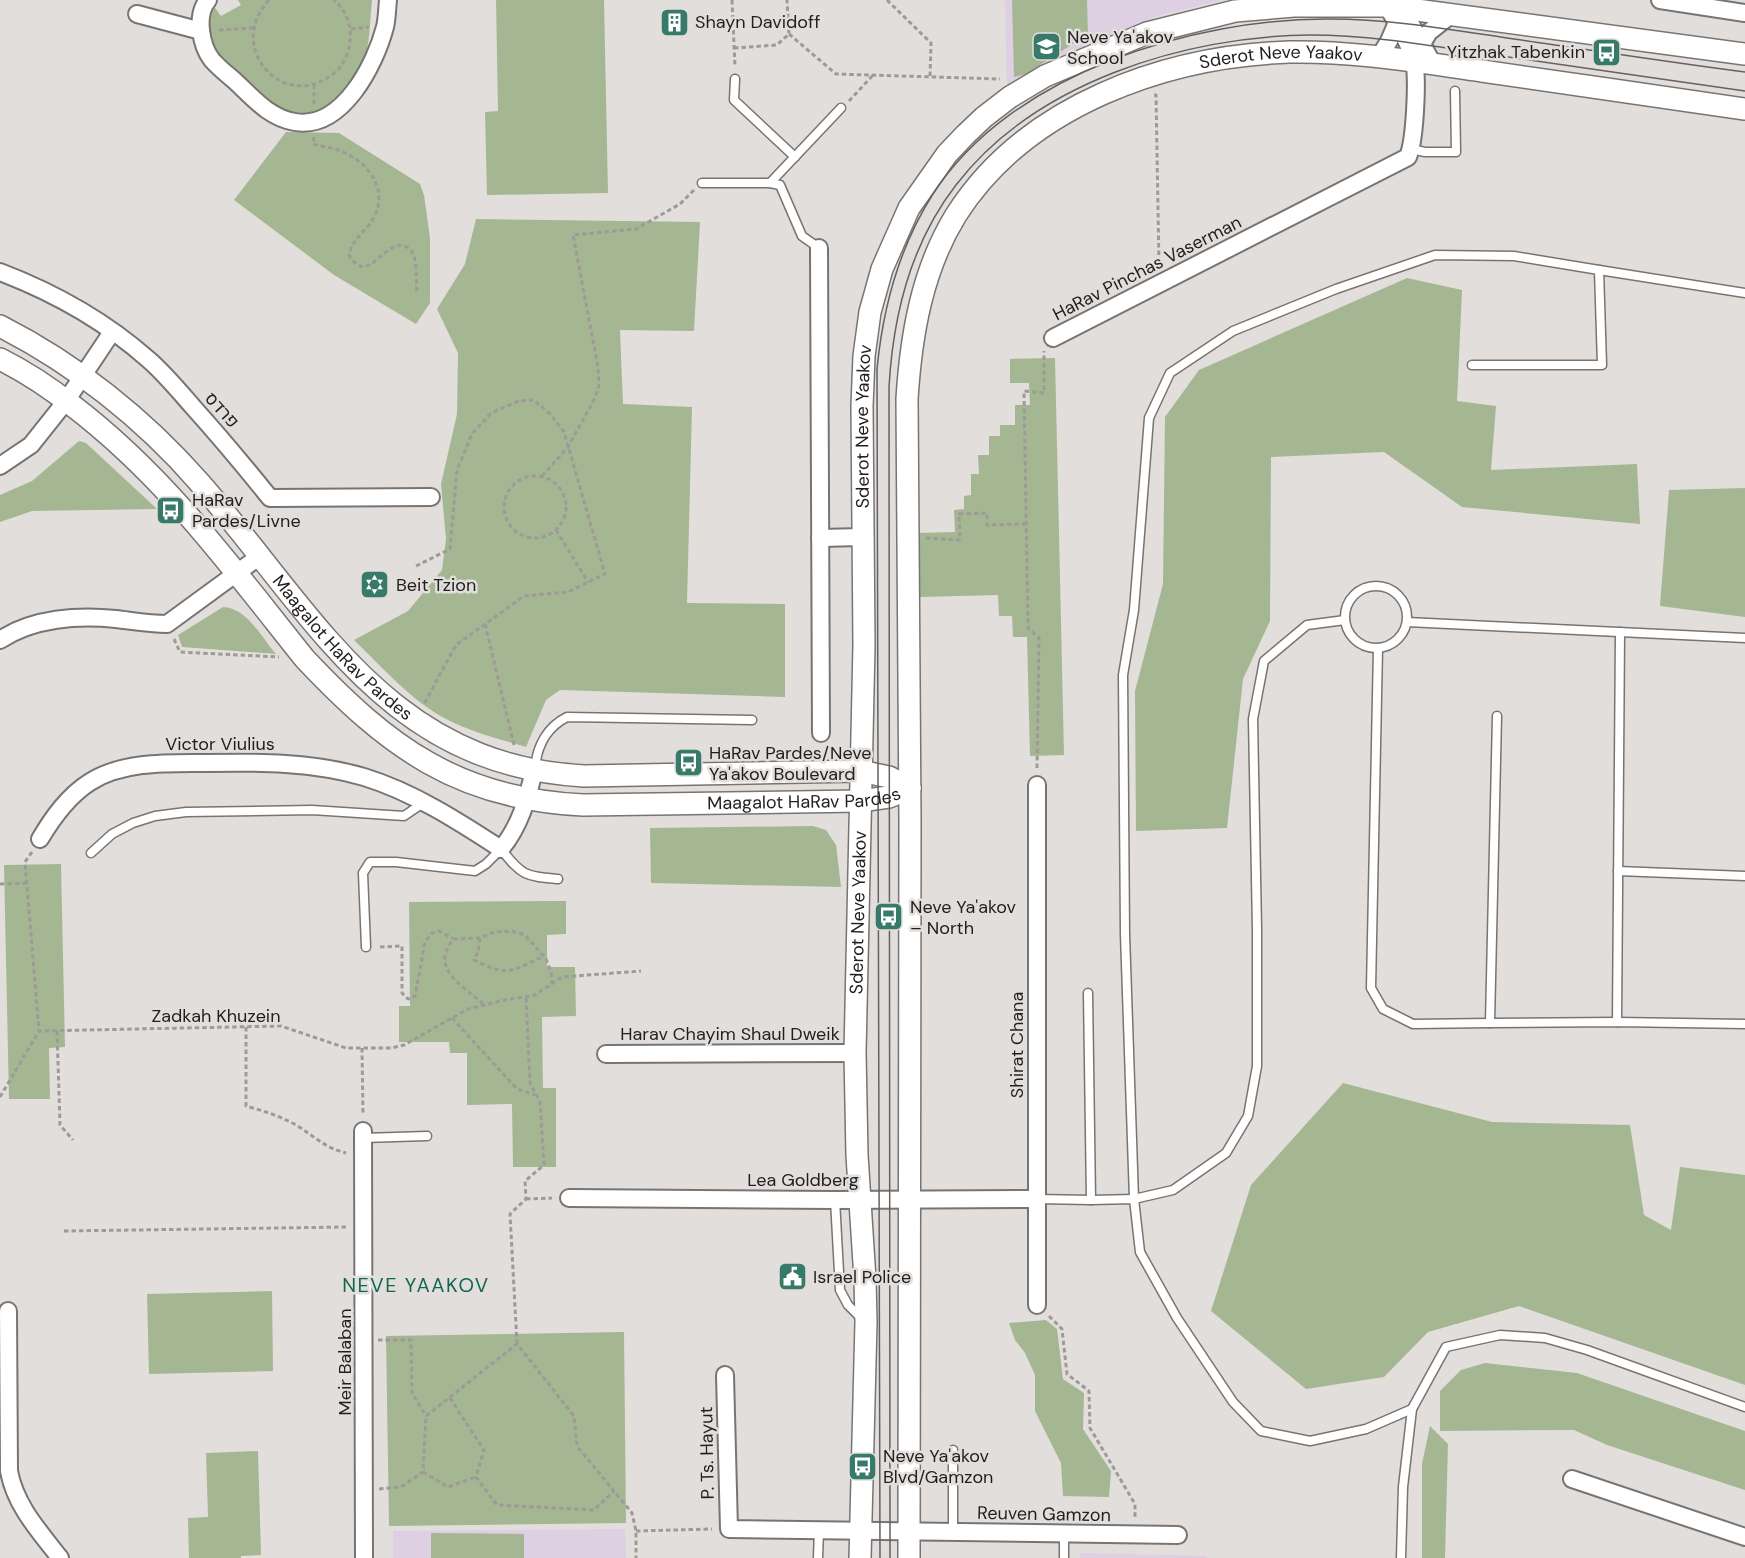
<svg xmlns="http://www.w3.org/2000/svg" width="1745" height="1558" font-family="'DM Sans',Heebo,sans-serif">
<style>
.education{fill:#decfe2}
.green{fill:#a4b792}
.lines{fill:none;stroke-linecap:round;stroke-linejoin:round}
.service-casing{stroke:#787472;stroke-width:11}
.minor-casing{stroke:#787472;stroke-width:20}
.tertiary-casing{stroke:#787472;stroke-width:24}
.path{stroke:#9d9a98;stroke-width:3;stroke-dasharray:4.5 3;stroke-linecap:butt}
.service{stroke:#fff;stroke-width:8}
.minor{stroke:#fff;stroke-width:16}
.tertiary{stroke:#fff;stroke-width:21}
.tram{stroke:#646160;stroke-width:1.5}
.labels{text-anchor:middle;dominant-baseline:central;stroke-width:5;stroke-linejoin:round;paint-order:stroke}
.poi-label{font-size:18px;fill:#201e1e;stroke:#e2dedb;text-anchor:start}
.street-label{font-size:18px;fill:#201e1e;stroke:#e2dedb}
.neighbourhood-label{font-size:20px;letter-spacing:1.5px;fill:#136656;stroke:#e2dedb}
</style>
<rect width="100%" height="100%" fill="#e2dedb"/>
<!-- education -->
<g class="education">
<polygon points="1005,0 1224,0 1156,16 1054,61 1007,86"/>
<polygon points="625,1529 626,1558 393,1558 393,1531"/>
<polygon points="1081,1553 1207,1556 1207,1558 1080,1558"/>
</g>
<!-- green -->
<g class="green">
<path d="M238 0H372C370 19 370 41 365 59 362 73 351 83 342 93 326 111 294 124 272 108 262 101 254 91 245 82 221 59 198 43 213 5L221 16 241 5Z"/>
<polygon points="496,0 604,0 608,193 487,195 485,112 498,111"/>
<polygon points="1012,0 1087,0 1088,34 1026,74 1014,77"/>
<polygon points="286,132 339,133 420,184 424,195 430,238 430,303 416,324 334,275 234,200"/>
<path d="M476 219 700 222 694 331 620 330 623 404 692 407 687 603 785 604V697L560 690 546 700 526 747C499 739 471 732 446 719 413 702 381 666 354 640L408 611 442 570 446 539 441 484 457 414 458 353 437 309 465 264Z"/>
<polygon points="1407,278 1462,290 1457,401 1496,406 1491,470 1637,464 1640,524 1462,507 1384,452 1271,457 1270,621 1243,679 1227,828 1136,831 1135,691 1163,584 1165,417 1199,370"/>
<polygon points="1055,358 1064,755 1030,756 1027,637 1013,637 1012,616 999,616 998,595 920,597 919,533 955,532 954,510 964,509 964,496 971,495 971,474 979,474 978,455 989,455 989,436 1000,436 1000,425 1015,425 1015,405 1030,405 1029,383 1010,383 1010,359"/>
<polygon points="79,441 86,443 157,509 32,511 0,522 0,495 32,481"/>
<polygon points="1745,488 1745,617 1660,606 1669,490"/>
<path d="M223 607C246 607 262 638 276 654L182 647 178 635Z"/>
<polygon points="813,826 826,830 836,845 841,887 651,883 650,828"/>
<polygon points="61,864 65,1047 49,1048 50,1099 9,1099 4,865"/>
<polygon points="566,901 566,934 547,935 547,967 575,967 576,1016 542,1017 543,1088 556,1088 556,1167 513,1167 512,1104 467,1105 467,1053 450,1053 449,1042 399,1042 399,1006 410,1006 409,902"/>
<polygon points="1343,1083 1492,1122 1630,1125 1644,1215 1671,1230 1680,1167 1745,1175 1745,1385 1519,1306 1428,1332 1384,1377 1306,1389 1211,1311 1251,1185"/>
<polygon points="272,1291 273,1371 149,1374 147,1294"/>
<polygon points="1046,1320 1057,1329 1063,1379 1084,1393 1083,1429 1111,1471 1109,1497 1063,1496 1061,1463 1035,1411 1035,1375 1025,1353 1015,1340 1009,1323"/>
<polygon points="624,1332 626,1523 389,1526 386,1336"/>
<polygon points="1485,1363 1577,1373 1745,1431 1745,1490 1607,1445 1574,1430 1440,1431 1440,1391 1461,1370"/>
<polygon points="1430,1426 1448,1444 1445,1558 1422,1558 1422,1464"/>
<polygon points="258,1451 261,1555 241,1556 241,1558 189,1558 188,1518 208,1517 206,1453"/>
<polygon points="431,1533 524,1534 524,1558 431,1558"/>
</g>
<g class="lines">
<defs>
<g id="service">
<polyline points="735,79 734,100 795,157"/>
<polyline points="1411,149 1425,152 1456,152 1455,91"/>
<polyline points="702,183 770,183 780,185 802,236 819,248"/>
<polyline points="770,183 841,108"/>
<polyline points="1599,270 1745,293"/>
<circle cx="1376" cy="617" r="31"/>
<polyline points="1345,620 1307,625 1264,661 1253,719 1257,929 1257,1066 1248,1116 1226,1153 1173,1190 1134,1199 1125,934 1123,675 1134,610 1149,418 1170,373 1233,331 1336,289 1435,255 1514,256 1599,270 1602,365 1472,365"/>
<polyline points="1407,622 1745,638"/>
<polyline points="1378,648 1371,988 1383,1009 1413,1024 1490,1023"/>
<polyline points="1497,716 1490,1023 1617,1022 1745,1024"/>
<path d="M535 768C537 746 547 727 567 717L752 720"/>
<polyline points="91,853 112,834 133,823 155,816 186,812 312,810 404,816 423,803"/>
<polyline points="1618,871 1745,876"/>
<path d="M366 947 363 873 370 862H396L475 871 486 864 501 849C522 876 525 876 558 879"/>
<polyline points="1617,1022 1620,632"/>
<polyline points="363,1138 427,1136"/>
<polyline points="1037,1199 1091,1200 1088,993"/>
<polyline points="835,1200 840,1290 848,1305 863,1320"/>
<polyline points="1091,1200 1134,1199 1140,1252 1177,1318 1233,1402 1261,1431 1310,1441 1366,1429 1412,1409"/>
<polyline points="953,1450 953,1532"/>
<polyline points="818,1558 819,1530"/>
<polyline points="1064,1558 1064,1534"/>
<polyline points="1401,1558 1403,1487 1412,1409 1446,1347 1500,1335 1545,1338 1587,1350 1745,1407"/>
</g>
<g id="minor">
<path d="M208 0C195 15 201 46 212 60 219 68 228 75 236 82 254 99 270 118 295 122 342 130 375 65 385 27 387 19 387 9 388 0"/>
<polyline points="1660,0 1745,13"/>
<polyline points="137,14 201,31"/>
<polyline points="1407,17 1433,64"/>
<polyline points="1417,52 1429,32 1452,14"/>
<polyline points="1379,57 1389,41 1399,18"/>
<polyline points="819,248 821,733"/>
<path d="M0 272C55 293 105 321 149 360 165 374 179 391 193 407 220 437 245 467 270 498L431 497"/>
<path d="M1053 338 1408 157C1415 140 1418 79 1414 61 1409 42 1397 23 1387 6"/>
<polyline points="0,466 31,445 66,401 112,332"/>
<polyline points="820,538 862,537"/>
<path d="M0 640C33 618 78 615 116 619 133 621 150 624 167 624L260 556"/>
<path d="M40 839C53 817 68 796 90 782 123 761 169 763 206 763 259 762 313 762 364 777 413 792 458 821 501 849 520 826 527 800 534 771"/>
<polyline points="606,1054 855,1053"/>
<polyline points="363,1131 364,1558"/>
<polyline points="569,1198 835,1200 1037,1199"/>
<polyline points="1037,1305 1037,785"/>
<path d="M8 1311 9 1471C15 1505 39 1531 60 1558"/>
<polyline points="725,1375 729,1529 1178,1535"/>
<polyline points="1572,1479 1745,1537"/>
</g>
<g id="tertiary">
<path id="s1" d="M0 326C75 364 144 419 199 482 315 614 386 765 584 776L860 771 889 777 910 788"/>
<path id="s2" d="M0 359C26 372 50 388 73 406 166 477 232 568 305 659 388 747 458 799 583 805L860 801 889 797 910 788"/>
<path id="s3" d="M860 1558 866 1322 865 1279 857 1155 855 1053 864 645 862 406 864 356 870 312 882 269 909 208 947 154 965 135 984 117 1010 97 1045 76 1147 33 1235 11 1294 6H1387L1745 54"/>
<path id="s4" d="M909 1558 910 821 907 399C911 335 922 270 956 215 1026 105 1166 56 1290 52 1355 51 1418 62 1482 71 1570 84 1657 96 1745 109"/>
</g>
</defs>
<!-- service casing -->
<use href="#service" class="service-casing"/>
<!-- minor casing -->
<use href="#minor" class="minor-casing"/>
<!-- tertiary casing -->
<use href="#tertiary" class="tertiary-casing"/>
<!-- path -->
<g class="path">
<path d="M269 0C224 48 285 114 334 73 343 66 349 53 350 41 352 26 346 10 334 0"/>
<polyline points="732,0 735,67"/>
<polyline points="887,0 931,43 930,77"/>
<polyline points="351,29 369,27"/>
<polyline points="219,30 253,28"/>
<polyline points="789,34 836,74 1000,79"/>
<polyline points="734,48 777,45 789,34 787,0"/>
<polyline points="1154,95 1156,95 1159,267"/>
<polyline points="849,101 873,75"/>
<polyline points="314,104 314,84"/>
<path d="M314 137 313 144C323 147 336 148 345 153 374 167 391 196 369 225 359 238 354 237 349 255 367 288 385 239 404 246 411 248 413 253 415 260 417 271 416 282 417 293"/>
<polyline points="542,476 568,447 595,398 599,385 598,367 573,235 636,229 680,204 694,190"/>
<circle cx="535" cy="507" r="31"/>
<polyline points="556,530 588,582"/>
<polyline points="926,538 960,540 959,514 987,513 987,525 1026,524"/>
<polyline points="416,566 450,549 457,470 472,434 491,413 519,401 534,400 550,414 564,432 605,574 568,592 524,596 456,645 424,704"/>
<polyline points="485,624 514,745"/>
<polyline points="174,639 180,652 279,657"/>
<polyline points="1037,768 1039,638 1028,628 1024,391 1044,393 1044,351"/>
<polyline points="32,852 25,862 39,1031 281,1026 346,1048 391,1048 404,1045 468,1009 500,1001 535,995 562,977 641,971"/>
<polyline points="0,884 27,883"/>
<path d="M480 938 478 952 474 960C509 977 509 972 544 956"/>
<polyline points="380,947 402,946 402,993 408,999 415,996 425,942 432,933 439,931 454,939"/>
<path d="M483 1004C463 986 428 967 454 939L480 938 494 932 512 931 525 935 546 959 551 972 552 983"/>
<polyline points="452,1018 517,1089 535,1095"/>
<path d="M246 1027V1106C264 1111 280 1116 296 1125 314 1136 325 1148 346 1153"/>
<polyline points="57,1031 60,1125 73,1140"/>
<polyline points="362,1048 363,1114"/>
<polyline points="0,1097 39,1031"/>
<polyline points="526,1199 552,1198"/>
<polyline points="64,1231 347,1227"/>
<polyline points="1049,1316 1062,1329 1067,1374 1089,1391 1090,1428 1135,1504 1135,1518"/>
<polyline points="378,1340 411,1340 412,1393 426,1416"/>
<polyline points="517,1344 510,1214 526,1199 525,1181 544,1165 540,1102 530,1083 526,996"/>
<polyline points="450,1398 484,1450 476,1477 497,1505 594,1510 614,1491"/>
<polyline points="423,1472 448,1487 476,1477"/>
<polyline points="379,1489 401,1487 423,1472 426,1416 517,1344 574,1416 577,1446 632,1513 636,1531 636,1558"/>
<polyline points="636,1531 712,1529"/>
</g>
<!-- service -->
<use href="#service" class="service"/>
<!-- minor -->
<use href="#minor" class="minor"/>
<!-- tertiary -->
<use href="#tertiary" class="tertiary"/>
<!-- tram -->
<g class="tram">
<path d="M880 1558 877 369C883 307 899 247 933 194 1011 73 1194 18 1330 19 1392 19 1453 30 1514 39 1591 50 1668 62 1745 72"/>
<path d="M890 1558 889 387C893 315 911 243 956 185 1035 82 1186 36 1310 35 1372 35 1433 46 1494 55 1578 67 1661 79 1745 91"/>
</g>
</g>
<!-- icons -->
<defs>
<symbol id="building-square" viewBox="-11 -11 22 22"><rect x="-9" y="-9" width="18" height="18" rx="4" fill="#387a6a" stroke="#e2dedb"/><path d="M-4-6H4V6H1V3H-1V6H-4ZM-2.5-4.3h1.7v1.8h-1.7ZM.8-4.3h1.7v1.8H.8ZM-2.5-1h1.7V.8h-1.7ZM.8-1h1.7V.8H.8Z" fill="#fff"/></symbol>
<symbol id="school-square" viewBox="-11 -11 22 22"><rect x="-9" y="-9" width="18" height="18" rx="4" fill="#387a6a" stroke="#e2dedb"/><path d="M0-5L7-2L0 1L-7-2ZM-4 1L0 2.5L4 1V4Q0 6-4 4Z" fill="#fff"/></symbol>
<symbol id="bus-square" viewBox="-11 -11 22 22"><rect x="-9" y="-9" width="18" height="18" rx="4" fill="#387a6a" stroke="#e2dedb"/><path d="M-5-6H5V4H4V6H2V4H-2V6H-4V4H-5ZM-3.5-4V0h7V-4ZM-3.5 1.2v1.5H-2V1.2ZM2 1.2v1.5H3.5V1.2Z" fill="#fff"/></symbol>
<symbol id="synagogue-square" viewBox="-11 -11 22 22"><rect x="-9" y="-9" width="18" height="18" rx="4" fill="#387a6a" stroke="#e2dedb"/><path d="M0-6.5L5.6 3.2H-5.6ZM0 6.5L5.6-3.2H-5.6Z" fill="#fff"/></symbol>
<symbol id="civic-square" viewBox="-11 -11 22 22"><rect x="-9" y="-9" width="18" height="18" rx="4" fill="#387a6a" stroke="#e2dedb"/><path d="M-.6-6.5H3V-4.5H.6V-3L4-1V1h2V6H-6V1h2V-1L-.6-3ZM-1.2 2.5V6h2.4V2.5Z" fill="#fff"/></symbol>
</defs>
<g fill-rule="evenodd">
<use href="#building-square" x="658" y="6" width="33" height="33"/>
<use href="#school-square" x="1030" y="30" width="33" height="33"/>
<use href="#bus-square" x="1590" y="36" width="33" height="33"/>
<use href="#bus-square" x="154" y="494" width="33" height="33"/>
<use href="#synagogue-square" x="358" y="568" width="33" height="33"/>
<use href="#bus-square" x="672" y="746" width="33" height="33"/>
<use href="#bus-square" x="872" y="900" width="33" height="33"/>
<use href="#civic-square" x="776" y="1260" width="33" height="33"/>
<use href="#bus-square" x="846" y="1450" width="33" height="33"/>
</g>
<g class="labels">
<!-- poi labels -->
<g class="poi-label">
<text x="695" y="22">Shayn Davidoff</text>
<text x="1067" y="37">Neve Ya'akov<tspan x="1067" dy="21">School</tspan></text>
<text x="1585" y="52" text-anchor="end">Yitzhak Tabenkin</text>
<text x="192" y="500">HaRav<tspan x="192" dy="21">Pardes/Livne</tspan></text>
<text x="396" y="585">Beit Tzion</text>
<text x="709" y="753">HaRav Pardes/Neve<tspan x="709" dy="21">Ya'akov Boulevard</tspan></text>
<text x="910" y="907">Neve Ya'akov<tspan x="910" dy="21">– North</tspan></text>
<text x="813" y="1277">Israel Police</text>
<text x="883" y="1456">Neve Ya'akov<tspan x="883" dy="21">Blvd/Gamzon</tspan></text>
</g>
<!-- street labels -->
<g class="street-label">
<text stroke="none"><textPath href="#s4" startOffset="1728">Sderot Neve Yaakov</textPath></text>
<text transform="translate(1147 268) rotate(-27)">HaRav Pinchas Vaserman</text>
<text transform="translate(222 410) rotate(48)">פרדס</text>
<text stroke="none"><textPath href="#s3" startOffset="1132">Sderot Neve Yaakov</textPath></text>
<text stroke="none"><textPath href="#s1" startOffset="474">Maagalot HaRav Pardes</textPath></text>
<text x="220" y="744">Victor Viulius</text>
<text stroke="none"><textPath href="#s2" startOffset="976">Maagalot HaRav Pardes</textPath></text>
<text stroke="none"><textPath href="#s3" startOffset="646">Sderot Neve Yaakov</textPath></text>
<text x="216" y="1016">Zadkah Khuzein</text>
<text x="730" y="1034">Harav Chayim Shaul Dweik</text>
<text transform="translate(1017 1045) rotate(-90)">Shirat Chana</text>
<text x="803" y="1180">Lea Goldberg</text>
<text transform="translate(345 1362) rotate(-90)">Meir Balaban</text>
<text transform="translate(707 1453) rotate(-91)">P. Ts. Hayut</text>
<text transform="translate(1044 1514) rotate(1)">Reuven Gamzon</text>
</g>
<!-- neighbourhood labels -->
<g class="neighbourhood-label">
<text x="416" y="1285">NEVE YAAKOV</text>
</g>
</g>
</svg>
